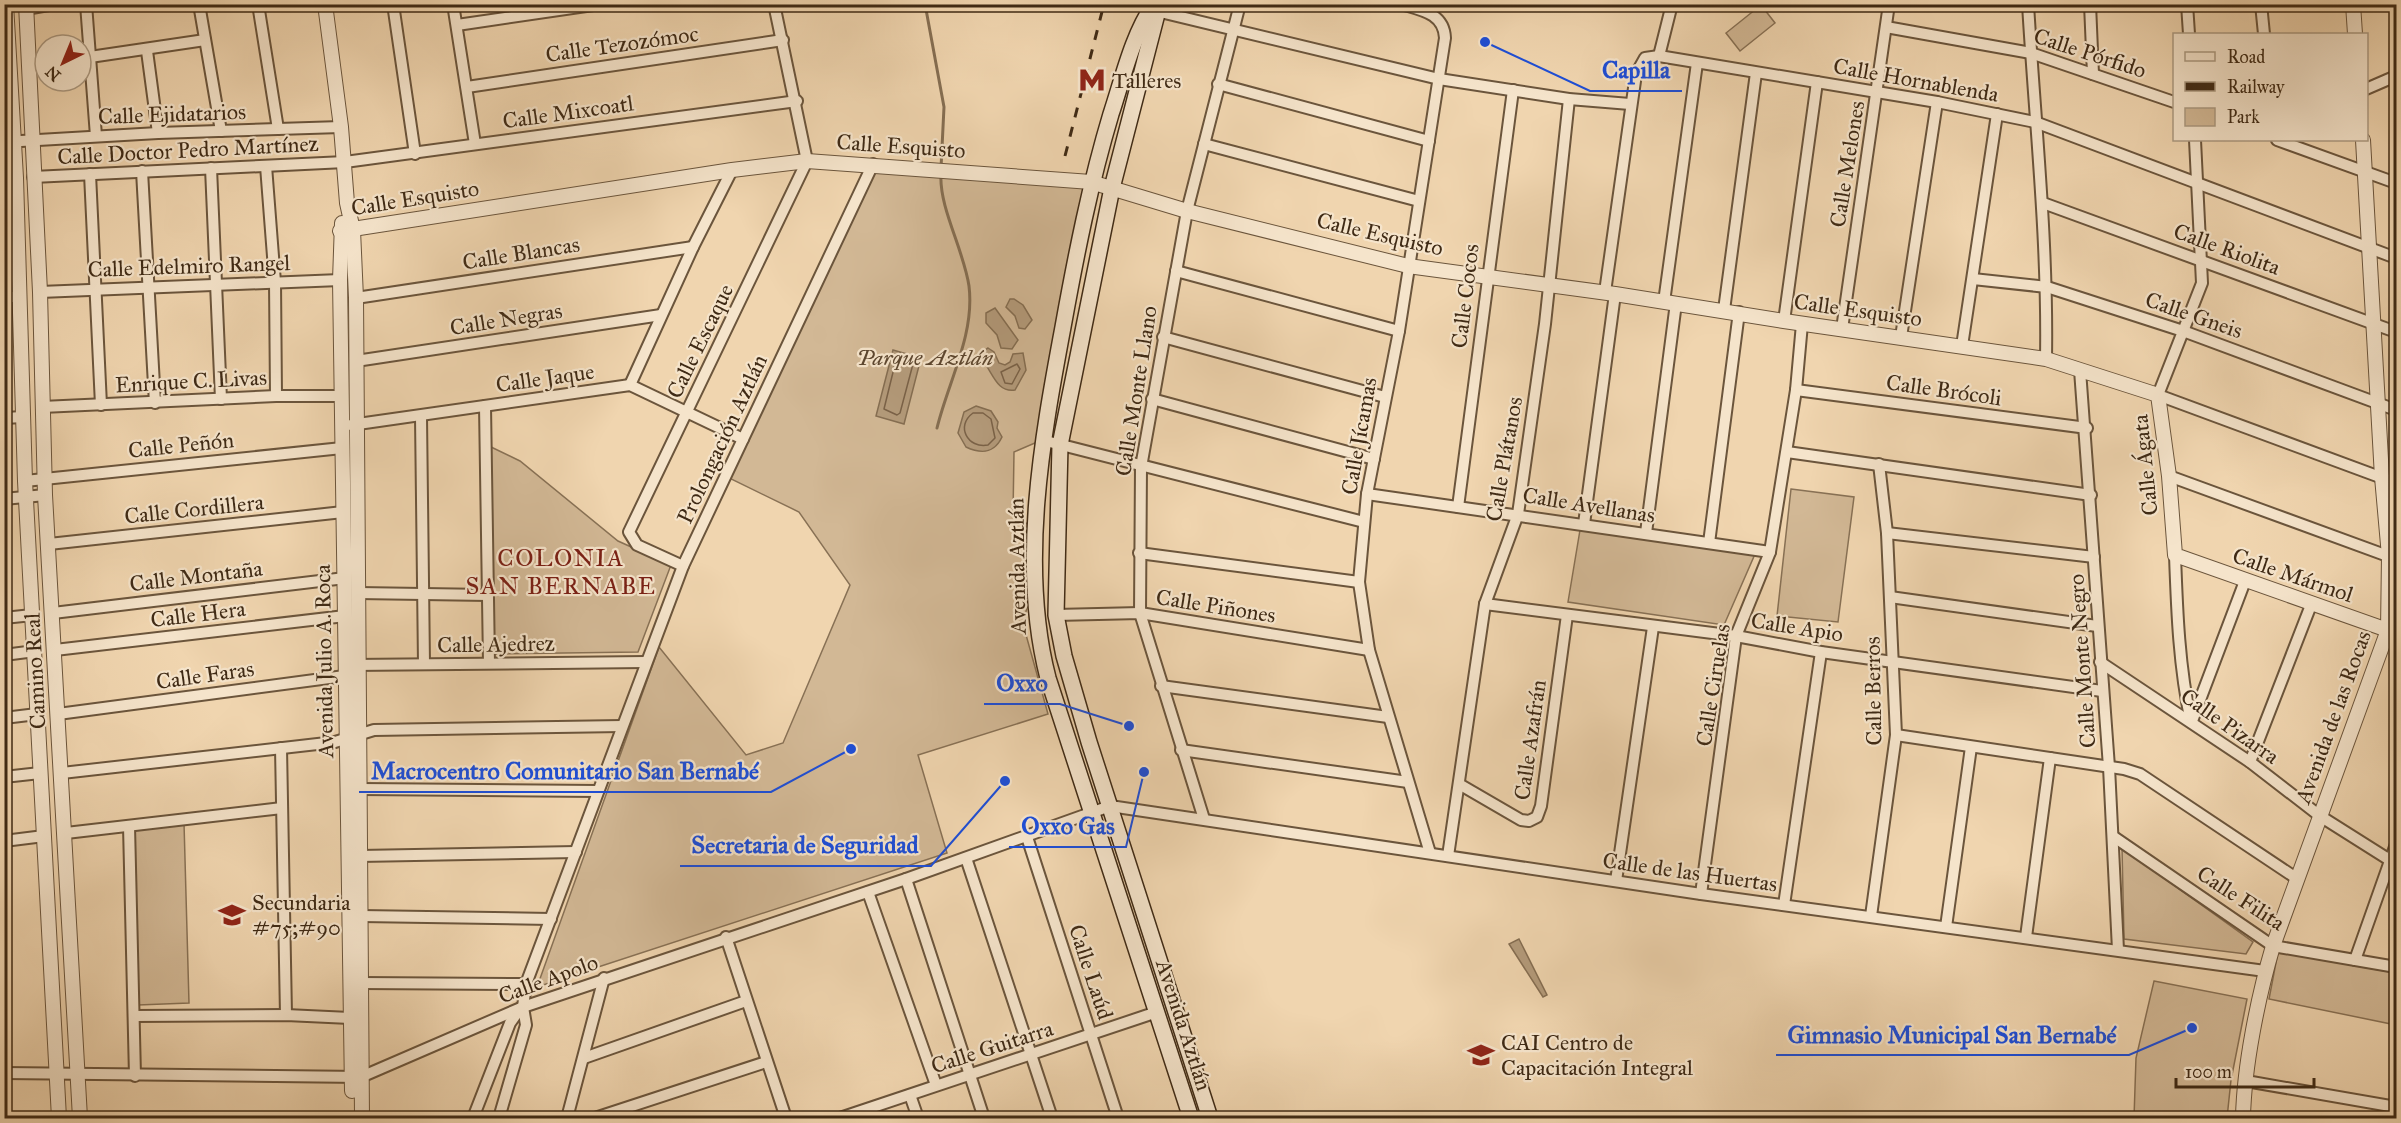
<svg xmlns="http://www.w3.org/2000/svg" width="2401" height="1123" font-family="'IM FELL Great Primer',serif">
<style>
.green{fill:#d2b895;stroke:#887155;stroke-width:1.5}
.water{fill:#b49b7b;stroke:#856e52;stroke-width:1.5}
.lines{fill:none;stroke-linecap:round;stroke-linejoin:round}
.shore{stroke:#7a6248;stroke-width:1.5}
.stream{stroke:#856e52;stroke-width:3}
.minor-casing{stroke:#6b553c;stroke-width:14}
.tertiary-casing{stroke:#6b553c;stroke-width:16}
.secondary-casing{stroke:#3f2a15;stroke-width:18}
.minor{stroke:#f5e4cb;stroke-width:10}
.tertiary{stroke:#f5e4cb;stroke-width:14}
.secondary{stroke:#f5e4cb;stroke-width:15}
.rail{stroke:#3f2a15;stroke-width:3;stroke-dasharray:10 10;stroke-linecap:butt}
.labels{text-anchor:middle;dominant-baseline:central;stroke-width:4.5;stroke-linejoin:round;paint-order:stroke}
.street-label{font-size:22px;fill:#3f2a15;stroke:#f5e4cb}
.poi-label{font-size:22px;fill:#3f2a15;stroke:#f5e4cb;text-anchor:start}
.park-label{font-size:22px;font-style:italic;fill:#5c462f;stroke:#f5e4cb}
.neighbourhood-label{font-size:24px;letter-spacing:1.5px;fill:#7a1f14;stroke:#f5e4cb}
.leader{fill:none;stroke:#1d4ed8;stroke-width:2}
.callout-dot{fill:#1d4ed8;stroke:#f5e4cb;stroke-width:2}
.callout-label{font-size:24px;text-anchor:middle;font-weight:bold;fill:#1d4ed8;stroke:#f5e4cb;stroke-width:4.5;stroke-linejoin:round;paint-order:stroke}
</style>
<rect width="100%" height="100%" fill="#f0d5af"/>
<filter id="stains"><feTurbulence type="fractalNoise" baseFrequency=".00333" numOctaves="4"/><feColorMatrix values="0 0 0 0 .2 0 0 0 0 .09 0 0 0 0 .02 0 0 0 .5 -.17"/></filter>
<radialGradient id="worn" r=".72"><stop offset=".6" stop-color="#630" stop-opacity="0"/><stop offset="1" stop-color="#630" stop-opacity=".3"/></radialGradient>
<!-- green -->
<g class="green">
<polygon points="1761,5 1775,23 1740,51 1726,33"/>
<polygon points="873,164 1091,182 1042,440 1014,452 1013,515 1037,530 1036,570 1023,624 1048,714 918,755 947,853 537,987 659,647 746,755 783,743 850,585 799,512 725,476"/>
<polygon points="489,446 520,461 618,541 671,565 638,652 493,654"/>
<polygon points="1791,489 1854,497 1838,622 1777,616"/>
<polygon points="1580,530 1755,554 1724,625 1568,602"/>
<polygon points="184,823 189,1003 138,1005 134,829"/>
<polygon points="2122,848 2253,942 2246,954 2124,939"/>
<polygon points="2278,952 2396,973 2396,1025 2269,999"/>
<polygon points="2154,981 2247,999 2231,1080 2227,1118 2134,1118 2136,1058"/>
</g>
<!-- water -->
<g class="water">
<polygon points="1010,299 1014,299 1023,305 1032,320 1025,329 1019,328 1015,316 1006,307"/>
<polygon points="995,308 1018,340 1012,349 1001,348 997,335 986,323 986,313"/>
<path d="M988 348 994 352 999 363 1005 365 1010 362 1013 354 1023 353 1026 370 1015 390C997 393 993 373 983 361L984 351Z"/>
<polygon points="893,350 921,358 904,424 876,416"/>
<path d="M976 406 991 411 998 422 997 428 1002 437C994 454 981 454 966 447L958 433 964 412Z"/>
<polygon points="1519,939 1547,995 1543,997 1509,944"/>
</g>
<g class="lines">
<!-- shore -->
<g class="shore">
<polygon points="900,358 913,364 900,413 897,415 884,409 896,360"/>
<polygon points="1017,364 1020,369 1012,384 1005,383 1001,372"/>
<path d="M973 413H983L991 419 995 438 988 445C968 449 955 426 973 413Z"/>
</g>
<!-- stream -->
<g class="stream">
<polyline points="925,4 944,107 941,168"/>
<path d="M937 428C948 382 975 335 969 286 964 251 939 207 941 175"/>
</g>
<defs>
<g id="minor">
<polyline points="86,4 96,136"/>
<polyline points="199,4 221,131"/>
<polyline points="258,4 278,129"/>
<polyline points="393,4 415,154"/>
<polyline points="453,4 475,144"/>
<path d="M1401 4C1421 10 1444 13 1445 38L1399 331 1367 494 1359 582 1369 650 1430 853"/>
<path d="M2028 4C2035 123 2048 240 2046 359"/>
<polyline points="2090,4 2093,74"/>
<polyline points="2187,4 2189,34"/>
<polyline points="2261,4 2264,34"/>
<polyline points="26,9 54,4"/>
<polyline points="1152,10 1439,79 1569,99 1630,104"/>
<polyline points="457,25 600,4"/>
<polyline points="1886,27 2031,53 2174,102"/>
<polyline points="147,51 158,133"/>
<polyline points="1659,56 1672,4"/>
<polyline points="90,57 205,40"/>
<polyline points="1218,84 1429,141"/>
<polyline points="467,87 783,40"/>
<polyline points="2366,89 2396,76"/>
<polyline points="2195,140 2202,283 2158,395 2396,483"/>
<polyline points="2277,140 2396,183"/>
<polyline points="4,142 158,133 341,127"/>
<polyline points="1204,144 1419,201"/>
<polyline points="266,166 275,282 276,396"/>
<polyline points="211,168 221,399"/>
<polyline points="142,171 155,403"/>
<polyline points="90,174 101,405"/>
<polyline points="33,177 345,162 797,101"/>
<polyline points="2043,203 2396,332"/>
<polyline points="1176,271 1399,331"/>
<polyline points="1973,279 2047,287 2183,331 2396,410"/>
<polyline points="40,292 340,280"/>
<polyline points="1605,292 1636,74 1645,58 1659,56 1937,102 2035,122 2396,258"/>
<polyline points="4,297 18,297"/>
<polyline points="356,298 693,247"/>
<polyline points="1664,302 1697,63"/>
<polyline points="1724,310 1756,73"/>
<polyline points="1784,321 1817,82"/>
<polyline points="1842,329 1889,4"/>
<polyline points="1163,337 1385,397"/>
<polyline points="1901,337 1937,102"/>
<polyline points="1962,346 1997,114"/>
<polyline points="356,361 661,315"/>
<polyline points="2080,370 2109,767 2118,950"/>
<polyline points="630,385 693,247 732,170"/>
<polyline points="1796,390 2087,428"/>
<polyline points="1152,399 1374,459"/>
<polyline points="485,406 489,663"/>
<polyline points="42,407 276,396 341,396"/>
<polyline points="421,417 424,664"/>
<polyline points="4,418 23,417"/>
<polyline points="351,425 630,385 743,439"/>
<polyline points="1042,440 1364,522"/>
<polyline points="1787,452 2091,495"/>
<polyline points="2169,476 2396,559"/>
<polyline points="25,481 342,448"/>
<polyline points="1367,494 1770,552"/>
<polyline points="4,499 45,495"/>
<polyline points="1458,507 1513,90"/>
<polyline points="1584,524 1615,294"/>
<polyline points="1646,533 1676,303"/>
<polyline points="1887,533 2094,557"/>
<polyline points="1709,543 1739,312"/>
<polyline points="49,544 343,512"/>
<polyline points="1139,553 1359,582"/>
<path d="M2175 555C2177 612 2179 667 2191 722"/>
<polyline points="683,566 637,545 629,532 807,161 774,4"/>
<polyline points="358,593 488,595"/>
<polyline points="1890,597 2097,626"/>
<polyline points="1485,604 1736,636 1821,652 2102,691"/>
<polyline points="53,613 345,578"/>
<polyline points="1056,615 1140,613 1369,650"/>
<polyline points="4,618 32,615"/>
<polyline points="55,650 345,616"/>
<polyline points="4,655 35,651"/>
<polyline points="2100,662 2250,762 2320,816 2396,864"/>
<polyline points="352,665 646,662"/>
<polyline points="1161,686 1388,717"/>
<polyline points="58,714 352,675"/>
<polyline points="4,718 37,714"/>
<polyline points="2192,721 2245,581"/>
<polyline points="1896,735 2124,769 2140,774 2296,878"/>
<polyline points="281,748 286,1015"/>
<polyline points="1181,750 1408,782"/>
<polyline points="2250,762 2311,605"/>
<polyline points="62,773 335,742 374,730 622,726"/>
<polyline points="4,777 40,773"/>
<polyline points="1459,784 1521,820 1529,821 1537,817 1541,806 1567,615"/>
<polyline points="360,789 598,791"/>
<polyline points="1204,819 1140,613 1141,467 1187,211 1240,4"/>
<polyline points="129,826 135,1076"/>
<polyline points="66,833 282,808"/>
<polyline points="1027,837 1118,1118"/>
<polyline points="2114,837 2273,946 2396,967"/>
<polyline points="4,841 44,836"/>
<polyline points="360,856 576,852"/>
<polyline points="1448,856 1485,604 1518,514 1545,324 1569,99"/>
<polyline points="966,858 1052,1118"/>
<polyline points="906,879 984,1118"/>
<polyline points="1616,881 1653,627"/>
<polyline points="868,892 936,1085"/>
<polyline points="1701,894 1736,636 1770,552 1796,390 1802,324"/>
<polyline points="1784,905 1821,652"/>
<polyline points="361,916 551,919"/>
<polyline points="1871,916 1896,735 1887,533 1879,464"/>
<polyline points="1946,927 1971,747"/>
<polyline points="726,937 786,1118"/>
<polyline points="2026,937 2050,758"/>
<polyline points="2355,960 2396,844"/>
<polyline points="360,983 526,984"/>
<polyline points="134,1016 286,1015 350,1018"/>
<polyline points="584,1058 746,1001"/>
<polyline points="4,1073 361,1077 523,1007 906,879 1110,806 1701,894 2265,971"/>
<polyline points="2246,1081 2396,1107"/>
<polyline points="910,1095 918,1118"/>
<polyline points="473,1118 510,1023 520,1009"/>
<polyline points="499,1118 526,1025 523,1007 526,984 683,566 873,164"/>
<polyline points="567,1118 604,978"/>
<polyline points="595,1118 766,1062"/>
<polyline points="840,1118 1157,1012"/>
</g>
<g id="tertiary">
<polyline points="6,4 16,178 25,481 59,1118"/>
<polyline points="26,4 40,292 45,495 80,1118"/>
<polyline points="325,4 341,127 347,203 353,230 356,298 362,1118"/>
<polyline points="2353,4 2355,34"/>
<polyline points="342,223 340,280 352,1091"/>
<polyline points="340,231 732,170 807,161 1091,182 1187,211 1408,266 1615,294 1784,321 2046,359 2158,395 2169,476 2175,555 2396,633"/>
<path d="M2243 1118C2244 1066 2258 997 2273 946L2388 630 2389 556 2382 477 2363 140"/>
</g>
<g id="secondary">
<path d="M1154 4C1132 36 1123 78 1111 114 1090 184 1076 255 1063 327 1042 439 1019 566 1048 678L1191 1118"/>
<polyline points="1158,10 1112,188 1060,445 1056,615 1064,656 1089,742 1210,1118"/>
</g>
</defs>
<!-- minor casing -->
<use href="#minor" class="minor-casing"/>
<!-- tertiary casing -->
<use href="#tertiary" class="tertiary-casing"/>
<!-- secondary casing -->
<use href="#secondary" class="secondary-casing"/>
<!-- minor -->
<use href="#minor" class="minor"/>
<!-- tertiary -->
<use href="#tertiary" class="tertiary"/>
<!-- secondary -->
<use href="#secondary" class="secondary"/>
<!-- rail -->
<polyline class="rail" points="1065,156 1104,4"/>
</g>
<!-- icons -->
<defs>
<symbol id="metro-bare" viewBox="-9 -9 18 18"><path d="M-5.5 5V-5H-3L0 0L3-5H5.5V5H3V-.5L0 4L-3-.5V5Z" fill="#8f2418" stroke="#f5e4cb" stroke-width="2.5" paint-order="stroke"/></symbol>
<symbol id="school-bare" viewBox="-9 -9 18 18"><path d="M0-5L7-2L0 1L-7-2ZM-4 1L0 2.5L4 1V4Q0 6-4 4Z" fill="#8f2418" stroke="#f5e4cb" stroke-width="2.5" paint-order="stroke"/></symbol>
</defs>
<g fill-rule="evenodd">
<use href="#metro-bare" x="1073" y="61" width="38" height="38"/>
<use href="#school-bare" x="213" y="896" width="38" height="38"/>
<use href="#school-bare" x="1462" y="1036" width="38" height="38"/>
</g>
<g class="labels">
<!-- street labels -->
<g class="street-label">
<text transform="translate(622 44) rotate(-8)">Calle Tezozómoc</text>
<text transform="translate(2090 53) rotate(18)">Calle Pórfido</text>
<text transform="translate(1916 80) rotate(10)">Calle Hornablenda</text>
<text transform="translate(568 112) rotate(-8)">Calle Mixcoatl</text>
<text transform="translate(172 114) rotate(-2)">Calle Ejidatarios</text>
<text transform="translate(901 146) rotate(4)">Calle Esquisto</text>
<text transform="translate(188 150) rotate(-3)">Calle Doctor Pedro Martínez</text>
<text transform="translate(1847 164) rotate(-81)">Calle Melones</text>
<text transform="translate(415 198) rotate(-9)">Calle Esquisto</text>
<text transform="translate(1380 234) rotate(13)">Calle Esquisto</text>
<text transform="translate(2227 249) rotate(20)">Calle Riolita</text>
<text transform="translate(521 253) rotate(-9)">Calle Blancas</text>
<text transform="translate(189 266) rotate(-2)">Calle Edelmiro Rangel</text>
<text transform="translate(1465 296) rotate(-83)">Calle Cocos</text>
<text transform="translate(1858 310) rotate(8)">Calle Esquisto</text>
<text transform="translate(2194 315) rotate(19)">Calle Gneis</text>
<text transform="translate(506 319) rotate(-9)">Calle Negras</text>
<text transform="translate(700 341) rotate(-64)">Calle Escaque</text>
<text transform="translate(545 378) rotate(-8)">Calle Jaque</text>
<text transform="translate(191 381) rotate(-3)">Enrique C. Livas</text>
<text transform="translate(1944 390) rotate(8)">Calle Brócoli</text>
<text transform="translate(1136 391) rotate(-81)">Calle Monte Llano</text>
<text transform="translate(1359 436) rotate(-80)">Calle Jícamas</text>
<text transform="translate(722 439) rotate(-65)">Prolongación Aztlán</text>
<text transform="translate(181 445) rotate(-6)">Calle Peñón</text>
<text transform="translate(1504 459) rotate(-80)">Calle Plátanos</text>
<text transform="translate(2145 465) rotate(-96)">Calle Ágata</text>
<text transform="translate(1589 505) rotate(9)">Calle Avellanas</text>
<text transform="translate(194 509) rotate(-6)">Calle Cordillera</text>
<text transform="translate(1017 566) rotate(-91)">Avenida Aztlán</text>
<text transform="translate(2293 575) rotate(19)">Calle Mármol</text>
<text transform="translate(196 576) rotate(-7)">Calle Montaña</text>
<text transform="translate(1216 606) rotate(9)">Calle Piñones</text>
<text transform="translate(198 614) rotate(-7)">Calle Hera</text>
<text transform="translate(1797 627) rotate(9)">Calle Apio</text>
<text transform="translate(496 644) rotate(-1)">Calle Ajedrez</text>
<text transform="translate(324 661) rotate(-91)">Avenida Julio A. Roca</text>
<text transform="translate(2082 661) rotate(-94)">Calle Monte Negro</text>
<text transform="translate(35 671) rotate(-93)">Camino Real</text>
<text transform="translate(205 675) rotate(-8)">Calle Faras</text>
<text transform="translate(1713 685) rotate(-81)">Calle Ciruelas</text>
<text transform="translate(1873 691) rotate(-91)">Calle Berros</text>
<text transform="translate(2333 717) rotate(-70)">Avenida de las Rocas</text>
<text transform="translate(2230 726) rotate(35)">Calle Pizarra</text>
<text transform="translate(1530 740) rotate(-82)">Calle Azafrán</text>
<text transform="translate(1690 872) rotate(8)">Calle de las Huertas</text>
<text transform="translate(2241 898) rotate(33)">Calle Filita</text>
<text transform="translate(1091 972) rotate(72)">Calle Laúd</text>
<text transform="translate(548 979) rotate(-20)">Calle Apolo</text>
<text transform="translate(1184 1025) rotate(72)">Avenida Aztlán</text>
<text transform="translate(992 1047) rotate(-18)">Calle Guitarra</text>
</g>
<!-- poi labels -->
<g class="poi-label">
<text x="1112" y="80">Talleres</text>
<text x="252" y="902">Secundaria<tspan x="252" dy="25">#75;#90</tspan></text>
<text x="1501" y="1042">CAI Centro de<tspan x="1501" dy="25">Capacitación Integral</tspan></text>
</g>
<!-- park labels -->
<g class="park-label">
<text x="925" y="357">Parque Aztlán</text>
</g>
<!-- neighbourhood labels -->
<g class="neighbourhood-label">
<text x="561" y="558">COLONIA<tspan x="561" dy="28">SAN BERNABE</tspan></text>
</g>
</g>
<!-- callouts -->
<path class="leader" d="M1485 42L1590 91H1682M1129 726L1060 704H984M851 749L771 792H359M1144 772L1126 847H1009M1005 781L931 866H680M2192 1028L2129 1055H1776"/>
<g class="callout-dot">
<circle cx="1485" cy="42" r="6"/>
<circle cx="1129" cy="726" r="6"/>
<circle cx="851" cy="749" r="6"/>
<circle cx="1144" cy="772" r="6"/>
<circle cx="1005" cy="781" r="6"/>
<circle cx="2192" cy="1028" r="6"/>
</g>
<g class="callout-label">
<text x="1636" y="78">Capilla</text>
<text x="1022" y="691">Oxxo</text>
<text x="565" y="779">Macrocentro Comunitario San Bernabé</text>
<text x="1068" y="834">Oxxo Gas</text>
<text x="805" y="853">Secretaria de Seguridad</text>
<text x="1952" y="1043">Gimnasio Municipal San Bernabé</text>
</g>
<!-- margin -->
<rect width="2401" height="1123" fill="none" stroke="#f0d5af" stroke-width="24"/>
<rect x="6" y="6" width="2389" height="1111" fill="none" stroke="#3f2a15" stroke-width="3"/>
<rect x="12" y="12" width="2377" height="1099" fill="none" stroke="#3f2a15" stroke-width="1.5"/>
<!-- legend -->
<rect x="2173" y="33" width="195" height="108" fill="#f5e4cb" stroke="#ac9a82" stroke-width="1.5"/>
<rect x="2185" y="52" width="30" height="9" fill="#f5e4cb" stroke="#ac9a82" stroke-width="1.5"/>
<text x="2227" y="63" font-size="18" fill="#3f2a15">Road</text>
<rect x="2185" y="82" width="30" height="9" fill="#3f2a15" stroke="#ac9a82" stroke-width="1.5"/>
<text x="2227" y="93" font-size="18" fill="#3f2a15">Railway</text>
<rect x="2185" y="108" width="30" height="18" fill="#d2b895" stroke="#ac9a82" stroke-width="1.5"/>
<text x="2227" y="123" font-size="18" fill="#3f2a15">Park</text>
<!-- north arrow -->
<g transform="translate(63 63) rotate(223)"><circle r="28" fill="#f5e4cb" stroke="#ac9a82" stroke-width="1.5"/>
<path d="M0-4.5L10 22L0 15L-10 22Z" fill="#8f2418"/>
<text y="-9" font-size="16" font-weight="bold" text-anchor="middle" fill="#3f2a15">N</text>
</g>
<!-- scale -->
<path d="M2176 1078v9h138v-9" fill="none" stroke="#3f2a15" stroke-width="3"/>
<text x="2185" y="1078" font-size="18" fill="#3f2a15" stroke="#f5e4cb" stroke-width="4.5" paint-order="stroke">100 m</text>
<rect width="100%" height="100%" filter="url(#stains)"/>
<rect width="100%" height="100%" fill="url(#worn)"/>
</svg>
